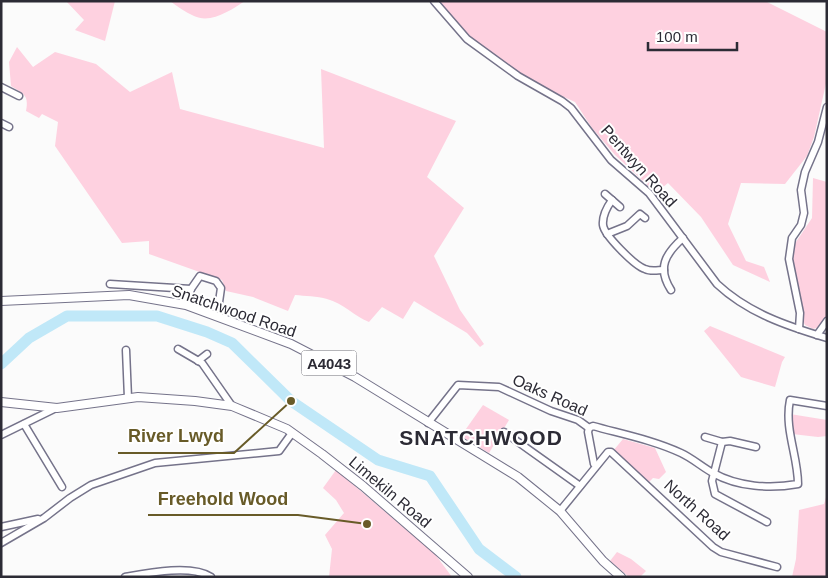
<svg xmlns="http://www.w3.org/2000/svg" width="828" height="578" font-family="Arial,sans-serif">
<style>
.green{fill:#fed1e0}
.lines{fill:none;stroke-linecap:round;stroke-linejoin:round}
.river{stroke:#c0e8f8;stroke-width:11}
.minor-casing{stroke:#75738a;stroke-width:9}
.major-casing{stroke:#75738a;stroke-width:10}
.minor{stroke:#fff;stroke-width:6}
.major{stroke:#fff;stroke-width:8}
.labels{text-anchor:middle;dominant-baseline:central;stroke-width:4;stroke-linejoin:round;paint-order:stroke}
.shield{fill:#fff;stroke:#6b6b72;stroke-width:1}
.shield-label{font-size:15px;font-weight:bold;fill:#2c2b35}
.street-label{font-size:16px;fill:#2c2b35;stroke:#fff}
.district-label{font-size:21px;font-weight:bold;letter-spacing:1px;fill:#2c2b35;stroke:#fff}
.leader{fill:none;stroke:#685b28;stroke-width:2}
.callout-dot{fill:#685b28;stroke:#fff;stroke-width:2}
.callout-label{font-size:18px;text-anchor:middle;font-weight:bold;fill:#685b28;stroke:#fff;stroke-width:4;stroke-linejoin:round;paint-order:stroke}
</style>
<rect width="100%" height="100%" fill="#fbfbfb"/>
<!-- green -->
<g class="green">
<polygon points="66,1 115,1 105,41 75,30 84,20"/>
<path d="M170 1H245C231 10 211 24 194 16 185 12 177 6 170 1Z"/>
<polygon points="437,1 765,1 827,32 827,79 814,137 807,156 785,184 741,183 728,224 746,261 764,267 770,282 733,265 701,217 668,183 656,193 615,155 592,128 575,102 540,86 497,59 469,38"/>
<path d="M17 47 33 67 55 52 96 64 130 92 172 72 180 109 324 148 321 69 456 121 427 177 464 208 434 256 460 310 484 344 480 347 467 333 414 301 403 319 382 307 369 322C354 316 343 303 327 299 317 296 305 296 295 295L288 311 253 297 226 291 222 280 149 254V241L122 243 55 146 58 122 42 114 39 118 26 111C29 95 24 94 11 86L9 62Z"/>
<polygon points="813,178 827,182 827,316 820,327 813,329 805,325 803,321 791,264 792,248 812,218"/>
<polygon points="710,326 785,357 782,362 775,387 741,377 704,331"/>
<polygon points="483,405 509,420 489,453 461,436"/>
<polygon points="790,414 827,420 827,436 818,437 792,434"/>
<polygon points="623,439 655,448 666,472 659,479 653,478 648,483 613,451"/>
<polygon points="336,470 435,554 452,577 329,577 332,549 325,535 344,513 336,500 323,488"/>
<polygon points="827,494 827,577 792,577 796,559 799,510 824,504"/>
<polygon points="617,552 631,559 646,571 640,577 629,577 610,561"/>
</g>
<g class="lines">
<!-- river -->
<polyline class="river" points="1,364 29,338 67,316 157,316 207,332 232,343 291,401 378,460 430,476 479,549 516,577"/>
<defs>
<g id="minor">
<path d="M434 1 467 39 518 76 562 101 571 108 611 160 649 193 717 284C748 313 787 326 827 338"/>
<polyline points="1,87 19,96"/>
<polyline points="1,123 9,127"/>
<polyline points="605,194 620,207"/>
<path d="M612 200C607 207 602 215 603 225 604 235 635 266 645 269 651 272 658 270 664 270"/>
<polyline points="607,234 627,226 640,214 645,218"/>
<polyline points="110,284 191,289 186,305"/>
<polyline points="191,289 200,276 216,281 221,288 219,302"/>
<path d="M671 290C657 268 665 254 683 238"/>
<polyline points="799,329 800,313 789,259 792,238 801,225 804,213 801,190 805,172 818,142 827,107"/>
<polyline points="817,335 827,321"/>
<polyline points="178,349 202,363 232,406"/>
<polyline points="126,350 128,398"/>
<polyline points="198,361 207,354"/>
<polyline points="428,423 458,385 499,387 551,411 578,420 589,428"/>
<polyline points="24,424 62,487"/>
<path d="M589 428 593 426C622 434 653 440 681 453 692 458 702 467 713 473 738 487 770 489 798 484 798 456 784 429 790 400L827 406"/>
<polyline points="589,428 588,432 594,464 597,465"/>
<polyline points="504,432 580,486"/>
<polyline points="1,435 56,408"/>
<polyline points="705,437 722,442 712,481 715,494 767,522"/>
<polyline points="722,442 730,441 756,447"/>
<polyline points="560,511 608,452 611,452 713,547 721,552 777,567"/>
<polyline points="1,527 38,519"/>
<polyline points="1,543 44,518 70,498 91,485 155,463 279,451 292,433"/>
<path d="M125 577C147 573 192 564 211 577"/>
</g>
<g id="major">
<polyline points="1,301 129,295 186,305 291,344 355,377 518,477 560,511 603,561 621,577"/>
<polyline points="1,402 57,408 138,397 195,401 232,406 287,429 322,454 363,486 468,577"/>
</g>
</defs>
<!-- minor casing -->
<use href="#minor" class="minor-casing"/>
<!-- major casing -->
<use href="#major" class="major-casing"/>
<!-- minor -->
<use href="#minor" class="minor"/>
<!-- major -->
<use href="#major" class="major"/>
</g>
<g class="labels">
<!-- shield labels -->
<rect class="shield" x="301.5" y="350.5" width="55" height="25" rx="4"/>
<g class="shield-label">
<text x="329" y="363">A4043</text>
</g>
<!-- street labels -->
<g class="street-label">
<text transform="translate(639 166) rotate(48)">Pentwyn Road</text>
<text transform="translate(234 311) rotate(19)">Snatchwood Road</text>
<text transform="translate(550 395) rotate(24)">Oaks Road</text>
<text transform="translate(390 492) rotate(40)">Limekiln Road</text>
<text transform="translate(697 510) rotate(42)">North Road</text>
</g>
<!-- district labels -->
<g class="district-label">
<text x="481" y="437">SNATCHWOOD</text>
</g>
</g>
<!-- callouts -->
<path class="leader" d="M291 401L234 453H118M367 524L298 515H148"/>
<g class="callout-dot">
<circle cx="291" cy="401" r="5"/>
<circle cx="367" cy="524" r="5"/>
</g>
<g class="callout-label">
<text x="176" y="442">River Lwyd</text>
<text x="223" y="505">Freehold Wood</text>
</g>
<!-- border -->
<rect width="828" height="578" fill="none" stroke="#2c2b35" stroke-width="5"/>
<!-- scale -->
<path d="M648 42v8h89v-8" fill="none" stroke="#2c2b35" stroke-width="2.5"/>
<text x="656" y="42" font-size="15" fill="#2c2b35" stroke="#ffffff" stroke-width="4" paint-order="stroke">100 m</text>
</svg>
